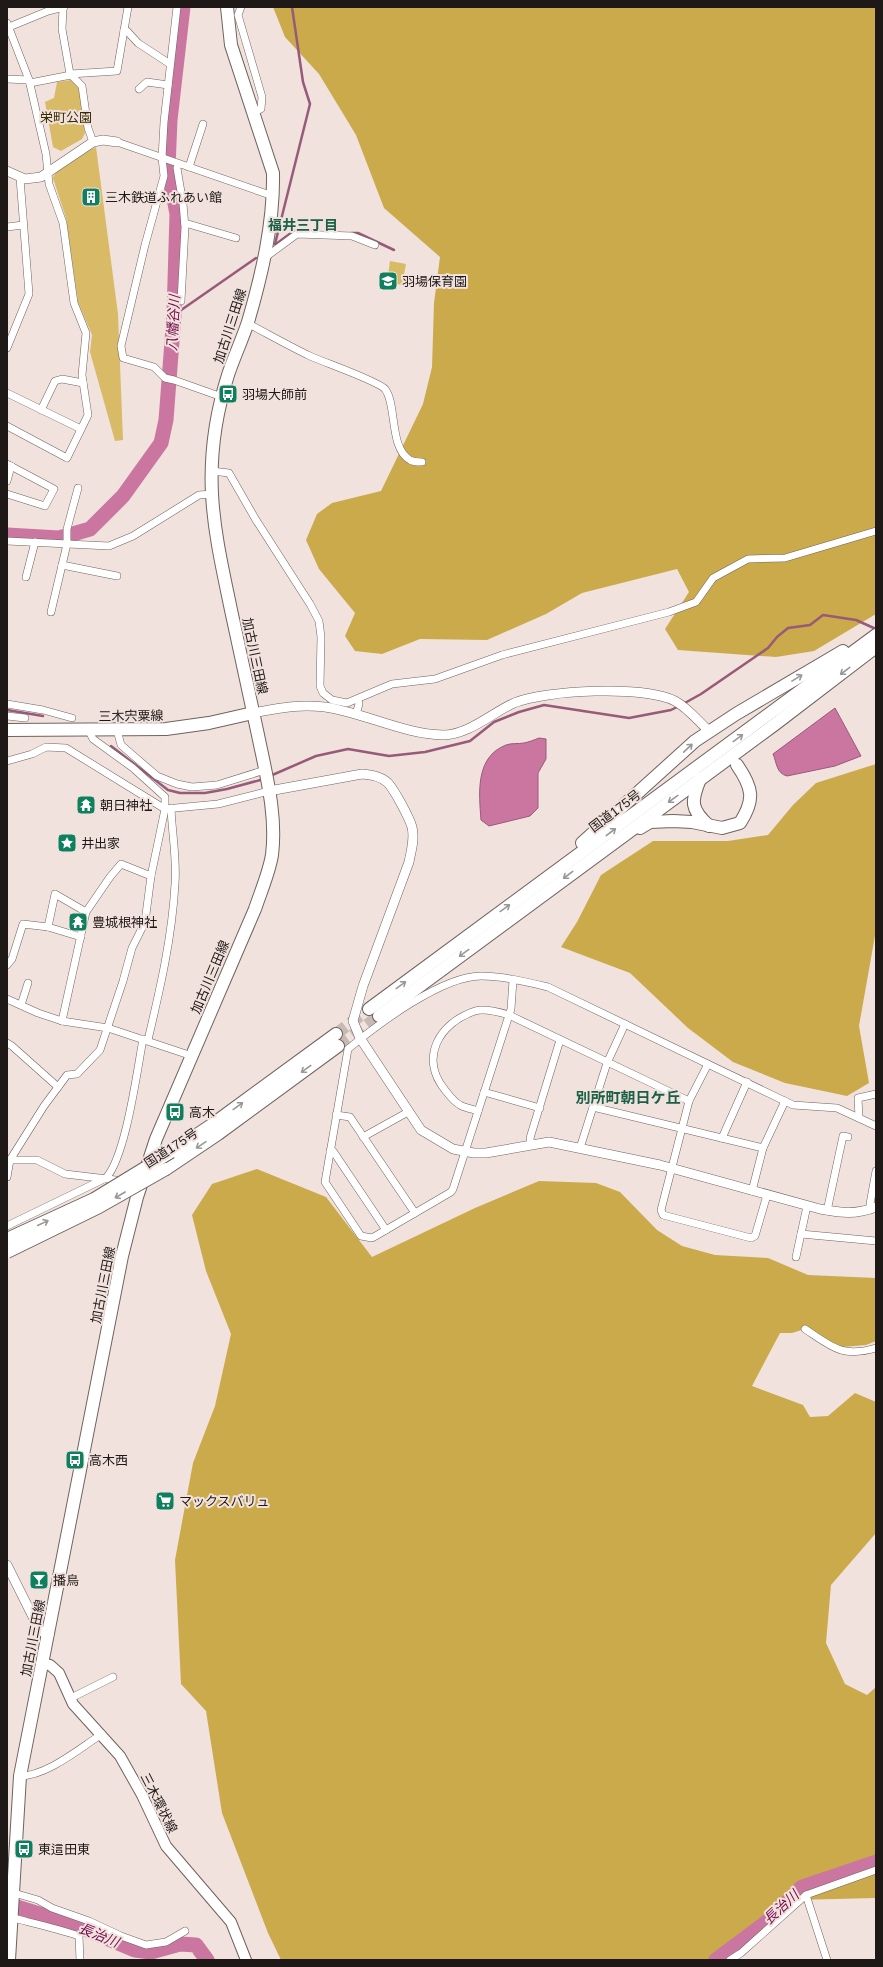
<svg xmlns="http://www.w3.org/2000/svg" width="883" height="1967" font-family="Arial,'Noto Sans JP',sans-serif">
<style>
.green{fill:#d9ba66}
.forest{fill:#cbaa4c}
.water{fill:#cb76a1;stroke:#975a78}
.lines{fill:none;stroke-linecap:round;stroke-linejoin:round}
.stream{stroke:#975a78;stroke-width:2.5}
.river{stroke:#cb76a1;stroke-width:15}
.trunk-tunnel{stroke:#c7bab5;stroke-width:12;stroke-dasharray:12 6;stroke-linecap:butt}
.minor-casing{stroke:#6f635f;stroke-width:8}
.tertiary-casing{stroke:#6f635f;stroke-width:10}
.secondary-casing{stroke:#6f635f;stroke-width:12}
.primary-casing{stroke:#6f635f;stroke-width:14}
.trunk-casing{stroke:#6f635f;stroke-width:14}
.minor{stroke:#fff;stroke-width:7}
.tertiary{stroke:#fff;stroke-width:9}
.secondary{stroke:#fff;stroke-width:10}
.primary{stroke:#fff;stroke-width:12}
.trunk{stroke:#fff;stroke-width:12}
.trunk-bridge-casing{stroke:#6f635f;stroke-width:14;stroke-linecap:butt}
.trunk-bridge{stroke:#fff;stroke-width:12}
.oneway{stroke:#9a9897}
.labels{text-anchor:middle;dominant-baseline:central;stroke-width:4;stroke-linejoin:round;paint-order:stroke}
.park-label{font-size:13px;fill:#382b01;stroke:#f1e2dd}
.poi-label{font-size:13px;fill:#1e1917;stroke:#f1e2dd;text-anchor:start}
.street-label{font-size:13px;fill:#1e1917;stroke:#f1e2dd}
.neighbourhood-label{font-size:14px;font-weight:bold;fill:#1b6148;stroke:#f1e2dd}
.water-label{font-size:14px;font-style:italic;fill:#750b4d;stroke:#f1e2dd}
.quarter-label{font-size:15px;font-weight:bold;fill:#1b6148;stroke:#f1e2dd}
</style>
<rect width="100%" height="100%" fill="#f1e2dd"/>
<!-- green -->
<g class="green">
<polygon points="71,80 80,90 85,133 82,139 61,151 53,147 45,102 54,98 57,82"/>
<path d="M96 147 118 314 123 440 115 441 90 352 92 335 78 302 66 218 53 178C55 168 87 151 96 147Z"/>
<polygon points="390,261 406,264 402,285 387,282"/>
</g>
<!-- forest -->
<g class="forest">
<polygon points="273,7 876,7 876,614 814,651 776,657 678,650 665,629 689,592 677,569 582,593 546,614 487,640 420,639 382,654 355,651 345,636 355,613 319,569 306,540 317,514 332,503 381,491 423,404 432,367 434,303 440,257 384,208 356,135 319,74 285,37"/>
<polygon points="876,764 876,930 859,1026 869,1083 847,1096 785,1083 733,1062 688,1028 630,973 561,947 577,922 601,875 653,841 728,841 768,835 793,805 816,783"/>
<polygon points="257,1169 326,1197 372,1257 475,1208 539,1181 596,1183 620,1192 657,1230 682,1246 715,1255 768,1258 808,1275 876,1278 876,1341 866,1345 842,1347 805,1329 792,1333 780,1333 752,1386 803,1405 810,1417 828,1416 855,1393 876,1402 876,1533 831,1585 826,1643 845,1684 867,1695 876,1687 876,1898 795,1900 771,1912 714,1960 281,1960 268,1933 222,1813 206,1711 181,1684 175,1560 193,1463 215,1406 231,1334 206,1271 192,1215 212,1184"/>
</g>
<!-- water -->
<g class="water">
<path d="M835 708 861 756 835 766 787 776C776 773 777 763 773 754Z"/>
<path d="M539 738 546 739V759L538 773V808L530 816 489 826 481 820C479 793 475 757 506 745 511 743 518 744 524 743 529 742 534 740 539 738Z"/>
</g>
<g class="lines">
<!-- stream -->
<g class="stream">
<polyline points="351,233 358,233 394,250"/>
<polyline points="275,244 310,104 303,82 292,7"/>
<polyline points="276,244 295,230 314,231"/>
<polyline points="174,315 256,258"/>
<polyline points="683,704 701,694 768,648 777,637 788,628 810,625 823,615 856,620 876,629"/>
<polyline points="7,710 43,716"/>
<polyline points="111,746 168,790 180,793 205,793 227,789 264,779"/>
<polyline points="270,776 316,756 348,749 389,756 425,752 470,741 494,722 519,712 544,705 629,718 671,710 679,706"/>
</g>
<!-- river -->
<g class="river">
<polyline points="7,535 59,538 90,529 123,496 161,443 166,420 174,315 177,214 168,167 170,120 183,7"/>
<polyline points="7,1904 78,1926 135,1950 151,1952 180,1944 196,1945 207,1960"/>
<polyline points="716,1960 772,1918 802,1887 876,1862"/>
</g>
<!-- trunk-tunnel -->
<g class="trunk-tunnel">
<polyline points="336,1034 369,1009"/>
<polyline points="338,1046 379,1016"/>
</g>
<defs>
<g id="minor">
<polyline points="177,7 164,122 162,158 164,176 145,245 121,346 123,358 154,367 165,378 174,380 222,397"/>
<polyline points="241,7 238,15 262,97 261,109 253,112"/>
<polyline points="63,8 62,29 70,74 82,86 88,128 93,142"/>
<polyline points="7,23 29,80 46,154 49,184 63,223 74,303 86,333 82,375 88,415 67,458 7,426"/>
<polyline points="9,27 48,11 64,7"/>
<polyline points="124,30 127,31 138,43 170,64"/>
<polyline points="70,74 117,71 128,7"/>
<polyline points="7,79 29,80"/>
<polyline points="30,83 71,75"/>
<polyline points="139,89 147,82 168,85"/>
<polyline points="117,142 273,196"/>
<polyline points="178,164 177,168 183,204 185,227 181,301"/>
<polyline points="189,167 203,124"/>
<polyline points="185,223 236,238"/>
<polyline points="7,227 23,225"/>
<polyline points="263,259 297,234 352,236 375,245"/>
<path d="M247 323C268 334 289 346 310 356 323 362 378 381 385 389 397 404 389 448 410 460 413 462 418 462 422 462"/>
<polyline points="7,348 29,294 20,178"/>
<polyline points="7,393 81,429"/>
<polyline points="41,410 55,381 62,379 83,383"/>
<polyline points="7,464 54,489 45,506 7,494"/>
<polyline points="212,471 229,473 256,520 310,604 319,621 321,637 320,686 323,693 332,700 347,703 392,684 435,679 502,655 669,612 696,602 713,578 748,559 785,558 876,531"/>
<polyline points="7,481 11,466"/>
<polyline points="7,541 109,546 133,536 199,495 212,494"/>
<polyline points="62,565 117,576"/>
<polyline points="26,577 35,542"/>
<polyline points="51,612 67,544 67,529 78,488"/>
<polyline points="7,704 43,710 72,718"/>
<polyline points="356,714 359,704 358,700"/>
<polyline points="7,716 25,718"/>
<polyline points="117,730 121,745 157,776 177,784 192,787 217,785 265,770"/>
<polyline points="7,761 32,754 46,747 66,748 165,809 218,804 269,791"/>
<polyline points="48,927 55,894 86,912"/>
<polyline points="7,965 12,959 23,924 48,927 81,937"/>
<path d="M513 980 511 1009 453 1189 451 1192 379 1234 372 1238 361 1236 325 1182 348 1049C378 1024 442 976 481 976 503 976 527 982 548 987L793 1105 837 1108 876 1126"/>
<polyline points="7,999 38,1013 62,1021 108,1028 192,1056"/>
<polyline points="21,1005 28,983"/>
<polyline points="62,1021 86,912 110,877 121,864 151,876 165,809 165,797 133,768 93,739 89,731"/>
<path d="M148 1040C160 989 172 938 175 884 177 860 172 833 171 808"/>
<polyline points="7,1043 12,1046 58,1087"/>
<polyline points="708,1064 689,1101 661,1210 663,1215 751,1238 755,1236 767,1195"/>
<polyline points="484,1092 540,1108"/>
<polyline points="593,1107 763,1148"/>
<path d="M478 1111C472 1109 465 1108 460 1105 454 1102 449 1095 445 1090 419 1058 439 1023 475 1011 484 1008 499 1012 509 1015L689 1101"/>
<polyline points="336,1115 350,1117 415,1213"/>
<polyline points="859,1118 858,1098 876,1094"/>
<polyline points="363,1137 408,1112"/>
<polyline points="722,1138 747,1082"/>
<polyline points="531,1145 530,1138 560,1040"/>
<polyline points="580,1148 607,1063 625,1024"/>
<polyline points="330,1151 333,1151 386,1230"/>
<polyline points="7,1160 37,1160 65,1174 124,1181"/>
<polyline points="7,1177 10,1160 44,1106 67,1075 77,1074 100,1050 123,981 132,948 145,922 151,876"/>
<polyline points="752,1191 763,1148 785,1101"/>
<polyline points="872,1208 870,1204 876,1171"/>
<polyline points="827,1211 843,1136 848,1137"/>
<path d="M7 1226 106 1178C126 1156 137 1071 143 1039"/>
<polyline points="801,1234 876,1241"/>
<polyline points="796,1257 807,1206"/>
<path d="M805 1329C832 1347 842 1358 876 1348"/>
<polyline points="71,1698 113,1677"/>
<path d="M20 1776C47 1776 80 1748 102 1734"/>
<polyline points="7,1891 38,1900 52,1908 89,1921 121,1936 146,1945 166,1942 185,1931"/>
<polyline points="806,1895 827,1960"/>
<path d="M9 1917C32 1923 56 1928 79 1936L80 1960"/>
<polyline points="730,1960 741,1953 806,1895 876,1870"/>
</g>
<g id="tertiary">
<polyline points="7,171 25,179 41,177 93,142 103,140 117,142"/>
<path d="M253 713C280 708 298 704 325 707 365 713 403 734 443 735 468 735 492 713 514 703 545 690 645 685 675 701 688 708 698 721 709 731"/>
<path d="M269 791 362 774C371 775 381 776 388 783 395 791 409 817 412 827 415 839 411 851 409 862L363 986 353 1021 360 1038 421 1130 453 1149 474 1153H486L549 1142 660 1165 820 1209C842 1213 855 1215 876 1207"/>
<polyline points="7,1565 40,1631 49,1635"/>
</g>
<polyline id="secondary" points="43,1664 50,1665 59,1673 73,1704 120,1756 142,1795 166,1846 231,1922 246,1960"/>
<g id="primary">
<polyline points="7,730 166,729 209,723 253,713"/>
<path d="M9 1960 20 1776 122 1256 137 1197 156 1139 255 909C261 891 269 873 272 855 277 815 266 774 258 735 249 693 240 652 231 610 223 571 214 533 212 494 210 455 216 413 228 375 234 357 242 340 248 322 262 274 274 223 273 173L231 45 227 7"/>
</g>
<g id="trunk">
<path d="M700 779C691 801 690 809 709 826"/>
<path d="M640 828 650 822 673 821 692 822 722 828 740 823C755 800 753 788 737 765"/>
<polyline points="582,843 695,741 736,714 843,651"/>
<polyline points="369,1009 876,635"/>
<polyline points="379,1016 774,725 876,647"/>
<polyline points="171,1152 213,1124 336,1034"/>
<polyline points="166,1169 218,1134 338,1046"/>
</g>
</defs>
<!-- minor casing -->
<use href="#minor" class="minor-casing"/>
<!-- tertiary casing -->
<use href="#tertiary" class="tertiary-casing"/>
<!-- secondary casing -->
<use href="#secondary" class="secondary-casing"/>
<!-- primary casing -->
<use href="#primary" class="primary-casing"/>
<!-- trunk casing -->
<use href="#trunk" class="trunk-casing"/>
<!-- minor -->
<use href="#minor" class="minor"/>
<!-- tertiary -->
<use href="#tertiary" class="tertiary"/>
<!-- secondary -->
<use href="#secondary" class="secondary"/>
<!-- primary -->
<use href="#primary" class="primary"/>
<!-- trunk -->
<use href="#trunk" class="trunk"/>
<defs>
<g id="trunk-bridge">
<polyline points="7,1239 94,1199 171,1152"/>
<polyline points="7,1252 99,1207 166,1169"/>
</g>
</defs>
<!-- trunk-bridge casing -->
<use href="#trunk-bridge" class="trunk-bridge-casing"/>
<!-- trunk-bridge -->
<use href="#trunk-bridge" class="trunk-bridge"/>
</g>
<!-- one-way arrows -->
<defs><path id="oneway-shaft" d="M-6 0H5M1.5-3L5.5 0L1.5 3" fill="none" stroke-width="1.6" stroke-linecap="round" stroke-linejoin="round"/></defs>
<g class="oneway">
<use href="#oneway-shaft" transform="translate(845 671) rotate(143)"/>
<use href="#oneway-shaft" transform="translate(797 678) rotate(-31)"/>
<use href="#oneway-shaft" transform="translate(738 738) rotate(-36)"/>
<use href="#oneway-shaft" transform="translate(688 748) rotate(-43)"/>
<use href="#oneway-shaft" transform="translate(673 799) rotate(144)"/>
<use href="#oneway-shaft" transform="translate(611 832) rotate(-37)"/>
<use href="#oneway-shaft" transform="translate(568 875) rotate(143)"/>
<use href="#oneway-shaft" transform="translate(505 908) rotate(-36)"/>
<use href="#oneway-shaft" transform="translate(464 953) rotate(144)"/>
<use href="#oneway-shaft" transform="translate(401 985) rotate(-36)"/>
<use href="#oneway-shaft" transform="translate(306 1069) rotate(144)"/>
<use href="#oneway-shaft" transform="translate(238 1106) rotate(-36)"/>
<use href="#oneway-shaft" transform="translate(201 1145) rotate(146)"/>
<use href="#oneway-shaft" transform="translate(120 1195) rotate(150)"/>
<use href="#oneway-shaft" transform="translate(43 1223) rotate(-25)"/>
</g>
<!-- icons -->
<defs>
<symbol id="building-square" viewBox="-11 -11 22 22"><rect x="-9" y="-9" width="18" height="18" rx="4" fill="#0f805e" stroke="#f1e2dd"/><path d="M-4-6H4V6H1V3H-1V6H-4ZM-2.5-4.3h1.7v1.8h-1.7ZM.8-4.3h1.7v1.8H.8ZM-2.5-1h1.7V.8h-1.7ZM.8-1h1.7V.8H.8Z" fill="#fff"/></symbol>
<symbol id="school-square" viewBox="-11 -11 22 22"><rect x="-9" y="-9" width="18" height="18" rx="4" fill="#0f805e" stroke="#f1e2dd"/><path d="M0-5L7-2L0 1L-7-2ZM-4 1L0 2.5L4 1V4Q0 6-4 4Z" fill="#fff"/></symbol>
<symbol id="bus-square" viewBox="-11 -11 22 22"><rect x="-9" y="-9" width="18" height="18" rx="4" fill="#0f805e" stroke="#f1e2dd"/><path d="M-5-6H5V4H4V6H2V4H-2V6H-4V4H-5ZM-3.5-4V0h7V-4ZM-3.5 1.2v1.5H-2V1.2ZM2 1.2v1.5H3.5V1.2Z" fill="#fff"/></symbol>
<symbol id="temple-square" viewBox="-11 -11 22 22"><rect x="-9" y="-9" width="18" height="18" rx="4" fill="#0f805e" stroke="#f1e2dd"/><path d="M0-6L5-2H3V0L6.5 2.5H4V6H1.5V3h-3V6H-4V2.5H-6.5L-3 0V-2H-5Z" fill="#fff"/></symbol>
<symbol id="sight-square" viewBox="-11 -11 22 22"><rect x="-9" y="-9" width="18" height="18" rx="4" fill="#0f805e" stroke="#f1e2dd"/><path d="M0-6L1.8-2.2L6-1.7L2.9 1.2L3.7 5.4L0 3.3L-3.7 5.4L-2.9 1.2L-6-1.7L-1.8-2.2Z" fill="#fff"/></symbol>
<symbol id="supermarket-square" viewBox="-11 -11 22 22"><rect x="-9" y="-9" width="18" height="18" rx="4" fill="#0f805e" stroke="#f1e2dd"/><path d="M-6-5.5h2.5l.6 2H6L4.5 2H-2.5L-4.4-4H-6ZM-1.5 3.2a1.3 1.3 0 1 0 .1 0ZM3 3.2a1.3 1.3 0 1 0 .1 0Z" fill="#fff"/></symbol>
<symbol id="bar-square" viewBox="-11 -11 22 22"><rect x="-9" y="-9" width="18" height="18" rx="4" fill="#0f805e" stroke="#f1e2dd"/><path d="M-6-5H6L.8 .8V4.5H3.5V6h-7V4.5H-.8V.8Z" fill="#fff"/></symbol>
</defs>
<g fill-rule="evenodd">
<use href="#building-square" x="80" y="186" width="22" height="22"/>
<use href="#school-square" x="377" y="270" width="22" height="22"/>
<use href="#bus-square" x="217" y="383" width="22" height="22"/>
<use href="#temple-square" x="75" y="794" width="22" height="22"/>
<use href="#sight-square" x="56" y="832" width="22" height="22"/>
<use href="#temple-square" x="67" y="911" width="22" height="22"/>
<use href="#bus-square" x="164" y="1101" width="22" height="22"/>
<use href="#bus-square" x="64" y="1449" width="22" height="22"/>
<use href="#supermarket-square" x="154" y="1490" width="22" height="22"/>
<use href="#bar-square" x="28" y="1569" width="22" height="22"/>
<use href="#bus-square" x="13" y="1838" width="22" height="22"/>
</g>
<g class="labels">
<!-- park labels -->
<g class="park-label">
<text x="66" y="117">栄町公園</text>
</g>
<!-- poi labels -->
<g class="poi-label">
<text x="105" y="197">三木鉄道ふれあい館</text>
<text x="402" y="281">羽場保育園</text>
<text x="242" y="394">羽場大師前</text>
<text x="100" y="805">朝日神社</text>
<text x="81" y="843">井出家</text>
<text x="92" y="922">豊城根神社</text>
<text x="189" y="1112">高木</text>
<text x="89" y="1460">高木西</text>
<text x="179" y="1501">マックスバリュ</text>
<text x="53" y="1580">播鳥</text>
<text x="38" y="1849">東這田東</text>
</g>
<!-- street labels -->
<g class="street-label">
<text transform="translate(230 326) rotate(-72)">加古川三田線</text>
<text transform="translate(255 656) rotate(78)">加古川三田線</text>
<text transform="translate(131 716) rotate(-1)">三木宍粟線</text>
<text transform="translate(615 811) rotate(-37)">国道175号</text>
<text transform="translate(210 977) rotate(-67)">加古川三田線</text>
<text transform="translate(171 1148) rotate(-33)">国道175号</text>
<text transform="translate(103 1285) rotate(-79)">加古川三田線</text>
<text transform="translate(33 1638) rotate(-79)">加古川三田線</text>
<text transform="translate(159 1803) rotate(63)">三木環状線</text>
</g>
<!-- neighbourhood labels -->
<g class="neighbourhood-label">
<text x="303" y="225">福井三丁目</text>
</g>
<!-- water labels -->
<g class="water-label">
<text transform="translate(173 323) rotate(-87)">八幡谷川</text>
<text transform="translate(781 1907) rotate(-43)">長治川</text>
<text transform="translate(99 1935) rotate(22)">長治川</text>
</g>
<!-- quarter labels -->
<g class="quarter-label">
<text x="628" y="1097">別所町朝日ケ丘</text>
</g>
</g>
<!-- border -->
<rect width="883" height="1967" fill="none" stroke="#1e1917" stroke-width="16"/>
</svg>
